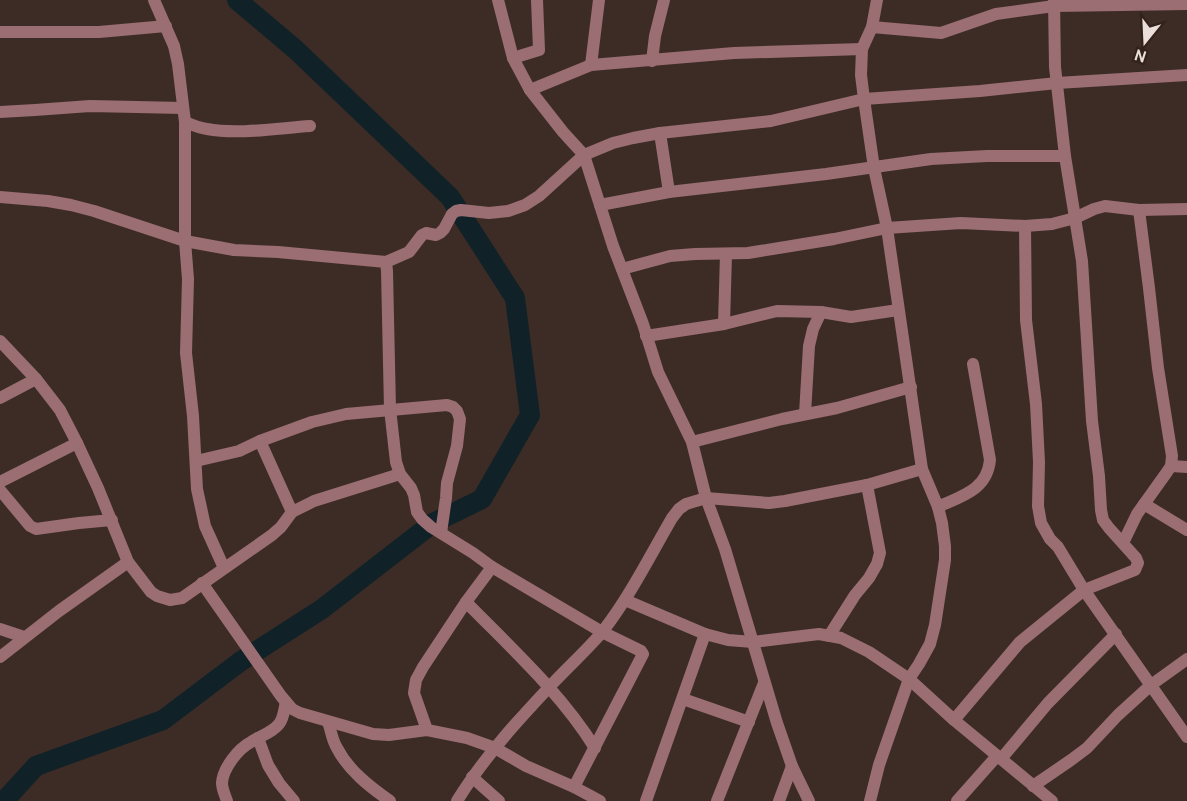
<svg xmlns="http://www.w3.org/2000/svg" width="1187" height="801" font-family="Cabin,sans-serif">
<style>
.lines{fill:none;stroke-linecap:round;stroke-linejoin:round}
.river{stroke:#102227;stroke-width:20}
.minor{stroke:#9a6e73;stroke-width:12}
</style>
<rect width="100%" height="100%" fill="#3d2c26"/>
<g class="lines">
<!-- river -->
<polyline class="river" points="4,801 36,766 163,720 241,661 322,609 433,523 482,499 530,415 515,298 450,197 295,49 237,0"/>
<!-- minor -->
<g class="minor">
<polyline points="154,0 174,46 178,64 185,122 185,241 188,279 186,353 193,416 197,489 205,526 224,568"/>
<polyline points="498,0 513,58 530,90 563,132 584,155 613,246 643,324 658,372 692,442 706,498 725,549 777,723 792,766 809,801"/>
<polyline points="872,27 941,33 996,14 1054,6 1187,4"/>
<polyline points="0,32 99,32 166,26"/>
<polyline points="513,58 539,50 537,0"/>
<polyline points="652,61 655,36 664,0"/>
<polyline points="591,65 599,0"/>
<polyline points="530,90 591,65 734,53 862,49"/>
<polyline points="0,112 35,110 90,106 183,108"/>
<path d="M185 122C192 125 199 128 207 129 238 135 279 128 310 126"/>
<polyline points="660,133 669,192"/>
<polyline points="0,197 48,201 71,205 94,211 185,241 234,250 278,252 386,262 409,252 422,235 426,233 436,235 440,233 444,229 452,214 456,211 461,210 489,213 508,211 525,205 539,196 584,155 613,143 633,138 660,133 771,121 864,99 980,91 1057,83 1187,75"/>
<polyline points="600,205 669,192 826,174 931,159 987,156 1065,156"/>
<polyline points="1025,226 1026,320 1036,404 1039,462 1038,506 1041,523 1050,539 1058,547 1084,590 1187,737"/>
<polyline points="386,262 387,271 390,409 396,462 400,474 411,488 414,495 417,512 422,519 431,527 473,553 492,567 602,632 641,651 643,654 574,787"/>
<polyline points="622,269 670,256 695,254 748,253 834,239 887,228 961,223 1025,226 1052,224 1075,218 1094,209 1105,206 1139,210 1187,209"/>
<polyline points="724,324 726,254"/>
<polyline points="646,336 724,324 777,311 821,312 851,317 898,310"/>
<polyline points="0,341 36,379 60,410 77,443 98,488 128,562 151,592 157,596 170,600 182,598 272,535 281,527 292,512 314,501 400,474"/>
<polyline points="0,398 36,379"/>
<polyline points="805,414 809,346 813,329 821,312"/>
<polyline points="260,441 292,512"/>
<polyline points="692,442 782,419 837,408 911,387"/>
<polyline points="196,461 239,451 260,441 312,422 346,414 447,405 453,407 457,411 460,419 457,446 447,483 446,498 441,533"/>
<polyline points="1171,466 1187,467"/>
<polyline points="0,482 77,443"/>
<polyline points="0,490 30,526 36,529 79,523 112,520"/>
<polyline points="1144,504 1187,530"/>
<path d="M938 507C962 496 987 490 990 460L973 364"/>
<polyline points="1123,543 1137,514 1167,472 1171,466 1172,456 1158,368 1149,288 1139,210"/>
<polyline points="202,583 281,696 292,709 300,713 373,734 389,735 427,730 467,738 495,748 526,766 574,787 600,801"/>
<polyline points="625,600 705,634 728,640 753,642 819,634 841,638 869,652 909,679 954,720 1052,801"/>
<path d="M466 602C511 648 561 693 595 748"/>
<polyline points="0,629 24,637"/>
<polyline points="829,636 855,595 869,578 877,564 880,553 867,485"/>
<polyline points="0,657 59,611 128,562"/>
<polyline points="683,699 749,722"/>
<polyline points="954,720 1020,642 1084,590 1135,570 1138,563 1136,558 1109,528 1103,520 1101,510 1099,476 1092,421 1082,261 1065,156 1055,67 1054,0"/>
<path d="M328 722C331 730 332 740 337 748 348 770 370 787 390 801"/>
<polyline points="427,730 414,693 416,680 423,667 466,602 492,567"/>
<polyline points="258,738 268,765 279,783 294,801"/>
<polyline points="1001,759 1048,703 1116,634"/>
<polyline points="472,777 499,801"/>
<polyline points="1033,786 1071,760 1087,748 1118,715 1151,685 1187,659"/>
<path d="M227 801C225 795 222 789 222 783 223 768 238 749 251 742 260 736 272 733 279 724 284 718 284 709 286 702"/>
<path d="M457 801C484 757 520 718 555 681 571 664 589 648 603 631 630 596 650 556 672 518L679 509 686 504 706 498 769 503 785 501 867 485 922 469"/>
<polyline points="646,801 705,634"/>
<polyline points="717,801 764,683"/>
<polyline points="779,801 792,766"/>
<polyline points="870,801 879,765 909,679 919,664 930,644 935,625 945,560 945,546 942,523 938,507 922,469 887,228 874,168 864,99 861,75 862,49 872,27 877,0"/>
<polyline points="957,801 997,756"/>
</g>
</g>
<!-- north arrow -->
<g transform="translate(1145 42) rotate(198)" stroke="#33221c" stroke-width="4.5" paint-order="stroke">
<path d="M0-4.5L10 22L0 15L-10 22Z" fill="#ebdfdb"/>
<text y="-9" font-size="16" font-weight="bold" text-anchor="middle" fill="#ebdfdb">N</text>
</g>
</svg>
